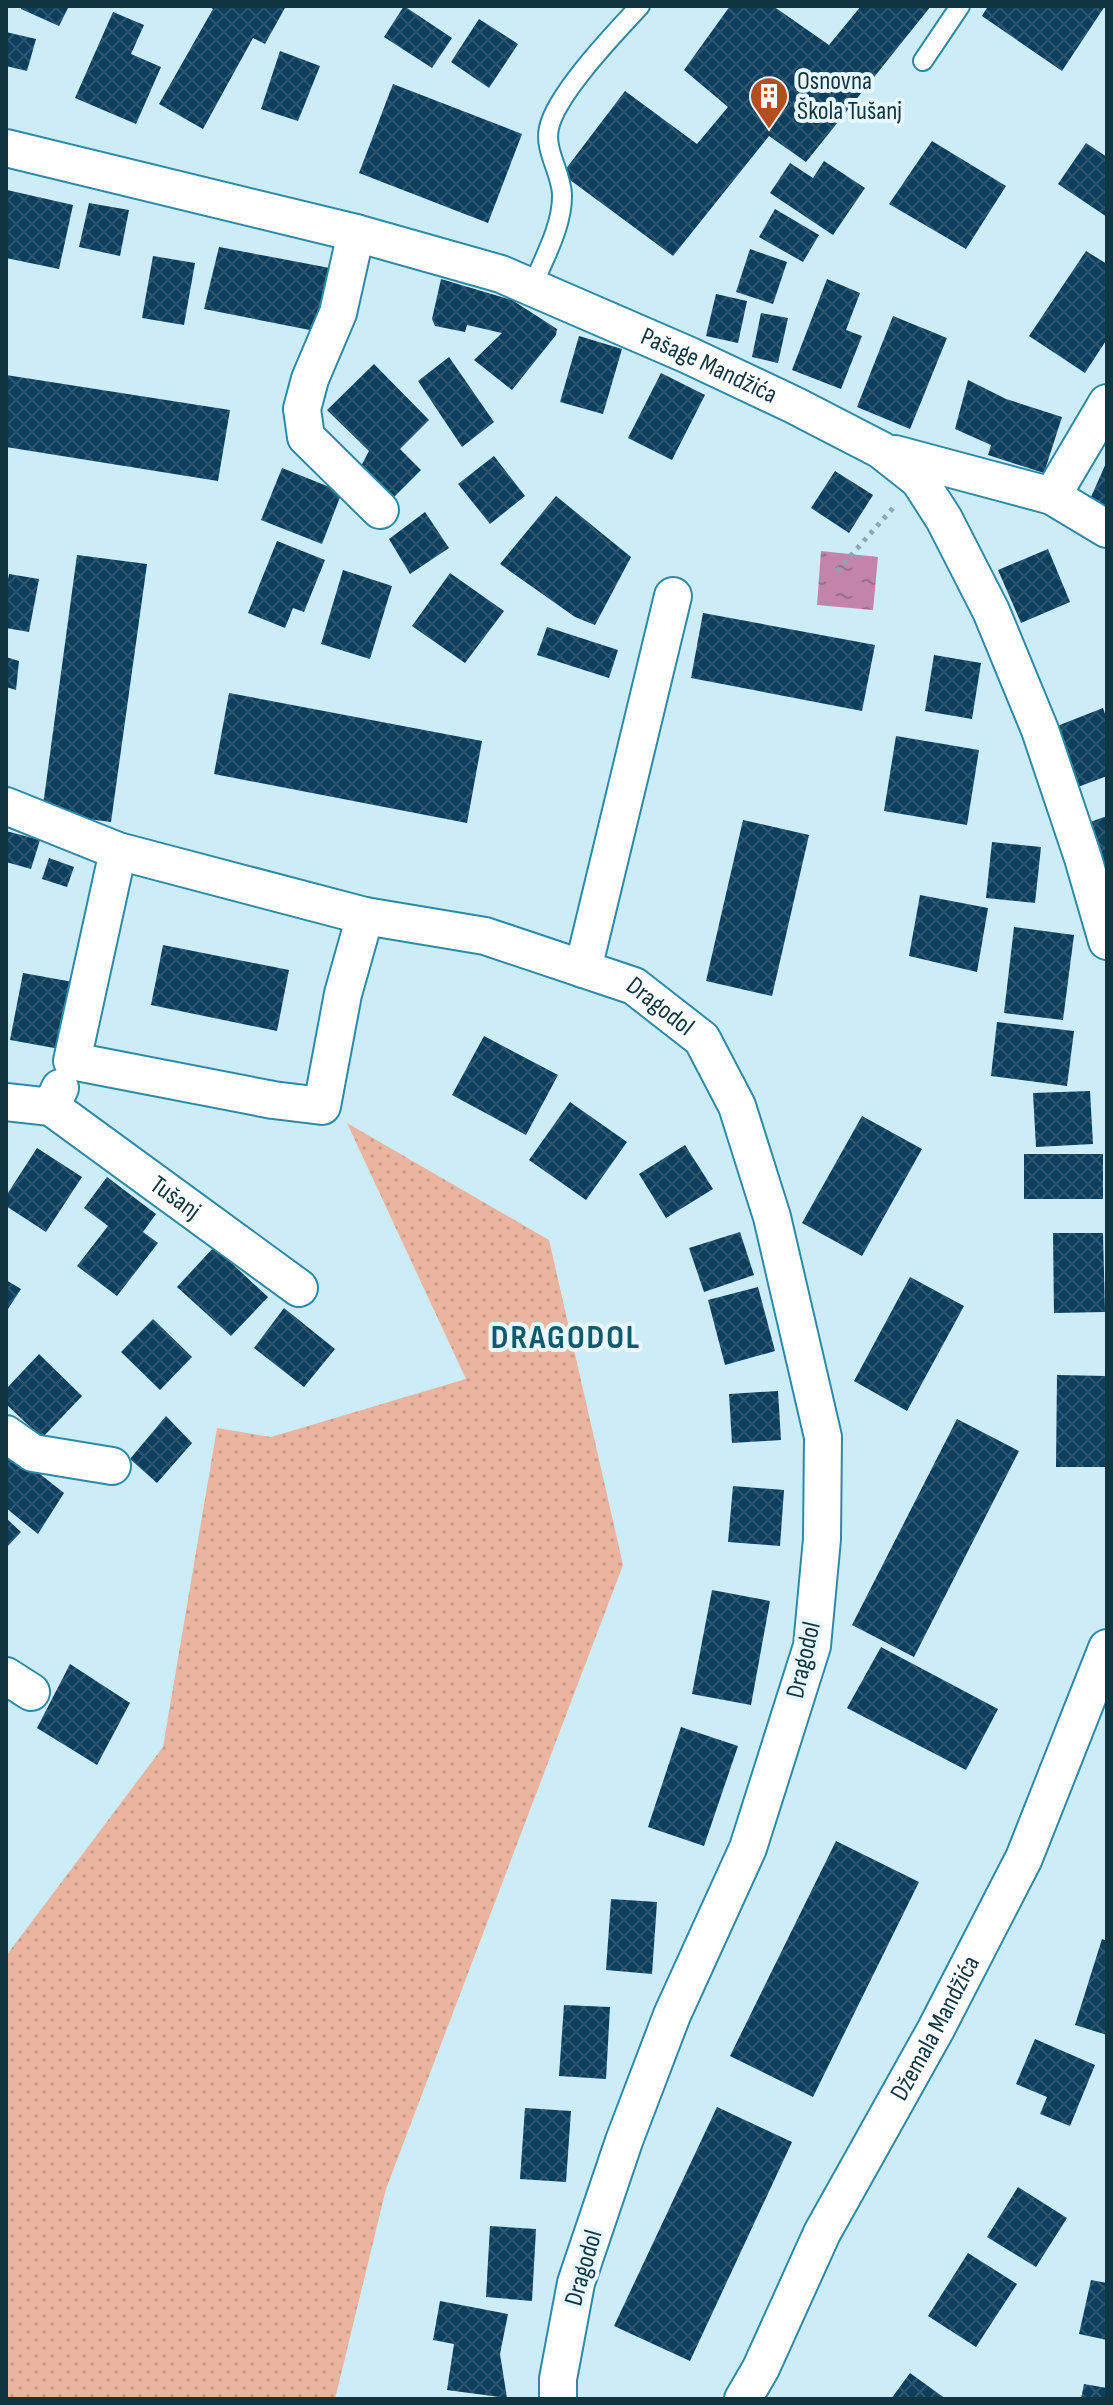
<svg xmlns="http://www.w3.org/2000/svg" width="1113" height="2405" font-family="'Sofia Sans Condensed',sans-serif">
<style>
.grass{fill:url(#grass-dots)}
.water{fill:url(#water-ripples)}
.building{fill:url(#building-cross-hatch)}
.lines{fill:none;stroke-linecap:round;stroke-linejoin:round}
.service-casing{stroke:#2e89a4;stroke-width:22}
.minor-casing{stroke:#2e89a4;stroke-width:40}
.path{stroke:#87a9b4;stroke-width:5;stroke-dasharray:4 6;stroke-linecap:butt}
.service{stroke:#fff;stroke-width:18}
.minor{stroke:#fff;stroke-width:36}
.labels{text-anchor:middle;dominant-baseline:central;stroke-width:8;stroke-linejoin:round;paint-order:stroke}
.poi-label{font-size:26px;fill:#0f3540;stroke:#e7f7fc;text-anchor:start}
.street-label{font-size:26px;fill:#0f3540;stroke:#e7f7fc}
.district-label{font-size:34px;font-weight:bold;letter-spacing:2px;fill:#115a6e;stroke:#e7f7fc}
</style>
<defs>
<pattern id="grass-dots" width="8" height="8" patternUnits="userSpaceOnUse" patternTransform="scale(2)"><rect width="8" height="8" fill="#ebb49f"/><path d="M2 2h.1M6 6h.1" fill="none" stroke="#c89b8a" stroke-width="1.8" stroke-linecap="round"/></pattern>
<pattern id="water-ripples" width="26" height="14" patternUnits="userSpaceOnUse" patternTransform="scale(2)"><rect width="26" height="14" fill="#c384ab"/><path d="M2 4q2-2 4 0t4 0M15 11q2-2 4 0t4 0" fill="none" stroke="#9d6d8d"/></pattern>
<pattern id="building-cross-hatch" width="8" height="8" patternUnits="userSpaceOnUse" patternTransform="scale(2)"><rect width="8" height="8" fill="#0c3e5d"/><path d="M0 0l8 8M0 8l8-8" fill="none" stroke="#2e5872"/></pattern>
</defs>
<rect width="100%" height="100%" fill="#ccecf8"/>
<!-- grass -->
<polygon class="grass" points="347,1123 549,1240 623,1565 386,2189 335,2399 6,2399 6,1956 163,1747 217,1428 271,1437 466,1379"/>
<!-- water -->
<polygon class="water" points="821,551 878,557 873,610 817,605"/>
<!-- building -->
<g class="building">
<polygon points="22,6 69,6 59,26 21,9"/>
<polygon points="208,6 286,6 265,44 253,38 203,129 159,104 213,9"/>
<polygon points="404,6 452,38 432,68 384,37"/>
<polygon points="730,6 773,6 829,45 861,6 931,6 806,162 769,136 673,256 562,174 625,91 697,144 728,107 684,70"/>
<polygon points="988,6 1105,6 1062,71 982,16"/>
<polygon points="113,12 144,25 131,54 161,67 136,124 75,98"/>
<polygon points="479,19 518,44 489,88 451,62"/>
<polygon points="6,32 36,39 27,71 6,66"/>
<polygon points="280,51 320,66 298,121 261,109"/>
<polygon points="393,84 522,134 488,223 359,173"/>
<polygon points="932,141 1006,186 966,249 889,204"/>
<polygon points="1086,143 1107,157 1107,217 1058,184"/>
<polygon points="824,161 865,188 833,235 770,193 790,163 813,178"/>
<polygon points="7,190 73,205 59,269 6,258"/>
<polygon points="89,203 129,210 120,256 79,247"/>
<polygon points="775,209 819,235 803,262 759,237"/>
<polygon points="219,247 335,269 320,332 204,309"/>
<polygon points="750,249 787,262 773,304 736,292"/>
<polygon points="1086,251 1107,264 1107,339 1085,373 1029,336"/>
<polygon points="153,256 195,263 184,325 142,318"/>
<polygon points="441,279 512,300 557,329 556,335 512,390 474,360 502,333 467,325 465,332 435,326 432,319"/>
<polygon points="827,279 860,293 846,330 862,336 841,389 792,370"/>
<polygon points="716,294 747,301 738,343 706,336"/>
<polygon points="761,313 788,318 778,363 752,357"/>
<polygon points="893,316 947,338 910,429 857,407"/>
<polygon points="579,336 622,349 603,414 560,402"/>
<polygon points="449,357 494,422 462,447 418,381"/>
<polygon points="374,364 429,420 400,449 421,470 393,498 361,466 369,451 327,410"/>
<polygon points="661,373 705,395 672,460 628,438"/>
<polygon points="6,375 230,410 218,481 6,447"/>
<polygon points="968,380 1006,399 1062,417 1044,473 988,455 991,445 955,429"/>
<polygon points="494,456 525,496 490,524 458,484"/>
<polygon points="1107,461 1107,515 1087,506"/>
<polygon points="282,468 342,492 322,544 261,520"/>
<polygon points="835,471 873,495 849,533 811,508"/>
<polygon points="556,496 631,557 595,625 575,617 500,564"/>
<polygon points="425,512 449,548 410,574 389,539"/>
<polygon points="277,541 325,560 304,612 293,608 285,628 248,613"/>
<polygon points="1048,549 1070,602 1021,623 998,570"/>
<polygon points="77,555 147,564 111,822 42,813"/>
<polygon points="343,570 392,586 370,659 321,644"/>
<polygon points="450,573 504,611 465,663 412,626"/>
<polygon points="9,574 39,579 29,632 6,628 6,590"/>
<polygon points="703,613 875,645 862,711 691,678"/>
<polygon points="547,627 618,650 609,678 537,655"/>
<polygon points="934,655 981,663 972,719 925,711"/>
<polygon points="6,657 19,661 16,690 6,687"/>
<polygon points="229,693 482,741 467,823 214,774"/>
<polygon points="1103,708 1107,720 1107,776 1070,790 1047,730"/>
<polygon points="896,736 979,750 967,825 884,811"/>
<polygon points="1107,816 1107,883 1079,826"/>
<polygon points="743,820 809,835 772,996 706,981"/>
<polygon points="6,831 40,840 31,869 6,862"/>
<polygon points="992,842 1041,847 1035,903 986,898"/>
<polygon points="49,858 74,867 67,887 42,879"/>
<polygon points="920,895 988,908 977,972 909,956"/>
<polygon points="1014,927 1074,935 1063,1020 1004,1013"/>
<polygon points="163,945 289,970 277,1031 151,1005"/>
<polygon points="23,973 73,982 60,1049 10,1040"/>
<polygon points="997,1022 1074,1031 1067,1086 991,1076"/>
<polygon points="484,1036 558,1075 526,1135 452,1095"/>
<polygon points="1090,1091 1093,1144 1036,1147 1033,1093"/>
<polygon points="570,1102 627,1142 586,1200 529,1160"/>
<polygon points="862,1116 922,1149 862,1256 802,1223"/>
<polygon points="685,1145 713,1189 666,1218 639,1174"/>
<polygon points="37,1148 82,1177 46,1232 6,1206 6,1196"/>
<rect x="1024" y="1154" width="79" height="45"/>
<polygon points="107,1177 156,1214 143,1232 158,1243 117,1296 77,1266 108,1226 84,1208"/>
<polygon points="740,1232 754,1275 704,1292 689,1248"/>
<polygon points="1053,1233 1103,1233 1105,1312 1054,1313"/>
<polygon points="214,1247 268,1297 231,1336 177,1287"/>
<polygon points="910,1277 964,1306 907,1411 854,1381"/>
<polygon points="6,1280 21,1289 6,1312"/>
<polygon points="758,1287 775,1351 725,1365 708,1300"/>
<polygon points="284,1308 335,1349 304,1387 254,1348"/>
<polygon points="153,1319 192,1357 160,1390 121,1352"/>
<polygon points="39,1354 82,1396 42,1438 6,1404 6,1389"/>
<polygon points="1057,1375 1107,1376 1107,1467 1056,1467"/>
<polygon points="778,1391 781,1440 732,1443 729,1394"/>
<polygon points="166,1416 192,1443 157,1483 130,1459"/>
<polygon points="957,1419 1019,1451 914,1657 852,1625"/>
<polygon points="12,1452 64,1493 38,1534 6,1508 6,1460"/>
<polygon points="733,1486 784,1490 780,1546 728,1542"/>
<polygon points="6,1518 21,1532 6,1548"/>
<polygon points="712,1590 770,1601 751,1705 692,1694"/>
<polygon points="881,1647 998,1709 966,1770 847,1708"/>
<polygon points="70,1664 130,1703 97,1765 37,1728"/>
<polygon points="681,1727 738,1746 704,1846 648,1827"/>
<polygon points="836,1841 919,1882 813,2097 730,2056"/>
<polygon points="611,1899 657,1902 652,1974 606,1970"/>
<polygon points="1102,1939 1107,1941 1107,2035 1075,2025"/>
<polygon points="564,2005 610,2007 606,2079 559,2076"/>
<polygon points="1035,2039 1095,2065 1070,2126 1040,2114 1047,2097 1016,2084"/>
<polygon points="717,2107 792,2142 690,2361 614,2326"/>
<polygon points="525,2108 571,2111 566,2182 520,2179"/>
<polygon points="1018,2187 1067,2218 1036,2267 987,2237"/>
<polygon points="490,2226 536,2229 532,2301 486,2297"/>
<polygon points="968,2253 1017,2284 976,2347 928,2316"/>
<polygon points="1091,2280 1107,2283 1107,2340 1079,2334"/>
<polygon points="440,2301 508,2314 500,2354 507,2398 447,2390 454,2344 433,2340"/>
<polygon points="910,2373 946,2399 891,2399"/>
<polygon points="1084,2384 1107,2388 1107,2399 1081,2399"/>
</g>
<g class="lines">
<defs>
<g id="service">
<polyline points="923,61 960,6"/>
<path d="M532 287C544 258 563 225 562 194 561 172 544 150 549 128 556 94 615 33 640 6"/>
</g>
<g id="minor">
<path id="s1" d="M6 148 356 233 501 274 688 355 794 405 881 450 919 480 944 519 991 611 1040 730 1083 858 1107 941"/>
<polyline points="356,233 338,313 310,379 302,409 306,437 380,510"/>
<polyline points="895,454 1052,496 1107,529"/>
<polyline points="1052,496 1107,403"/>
<path id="s2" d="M6 806 118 851 365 916 485 936 634 986 702 1039 737 1106 772 1217 823 1437 822 1539 812 1646 748 1848 672 2015 624 2141 576 2283 558 2379V2399"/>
<polyline points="118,851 72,1061 273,1100 322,1106 343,994 365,916"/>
<polyline points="583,969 673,596"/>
<polyline points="6,1102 51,1107 60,1088"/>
<path id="s3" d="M51 1107 299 1288"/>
<polyline points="6,1434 33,1453 112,1466"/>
<polyline points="6,1676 31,1692"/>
<path id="s4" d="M743 2399 761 2368 822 2233 936 2029 1024 1858 1107 1648"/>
</g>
</defs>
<!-- service casing -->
<use href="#service" class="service-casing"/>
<!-- minor casing -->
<use href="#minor" class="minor-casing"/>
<!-- path -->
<polyline class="path" points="837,571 894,507"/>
<!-- service -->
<use href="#service" class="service"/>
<!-- minor -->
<use href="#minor" class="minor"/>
</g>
<!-- icons -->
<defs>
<symbol id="building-pin" viewBox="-11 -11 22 30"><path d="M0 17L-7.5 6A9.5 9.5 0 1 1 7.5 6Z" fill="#b34d22" stroke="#e7f7fc"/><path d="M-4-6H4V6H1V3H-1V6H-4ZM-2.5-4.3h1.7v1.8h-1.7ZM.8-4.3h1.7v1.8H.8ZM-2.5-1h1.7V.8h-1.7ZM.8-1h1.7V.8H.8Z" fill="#fff"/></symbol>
</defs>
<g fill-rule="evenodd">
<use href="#building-pin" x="747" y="74" width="44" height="60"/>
</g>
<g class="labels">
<!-- poi labels -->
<g class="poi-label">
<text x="797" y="81">Osnovna<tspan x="797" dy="30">Škola Tušanj</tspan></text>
</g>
<!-- street labels -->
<g class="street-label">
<text stroke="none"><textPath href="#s1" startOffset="738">Pašage Mandžića</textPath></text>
<text stroke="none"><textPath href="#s2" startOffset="688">Dragodol</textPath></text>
<text stroke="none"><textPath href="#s3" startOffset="154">Tušanj</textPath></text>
<text transform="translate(804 1660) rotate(-77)">Dragodol</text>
<text stroke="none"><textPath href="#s4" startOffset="418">Džemala Mandžića</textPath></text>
<text transform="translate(584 2268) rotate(-74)">Dragodol</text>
</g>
<!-- district labels -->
<g class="district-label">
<text x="566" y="1337">DRAGODOL</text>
</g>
</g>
<!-- border -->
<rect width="1113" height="2405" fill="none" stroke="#0f3540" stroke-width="16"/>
</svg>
